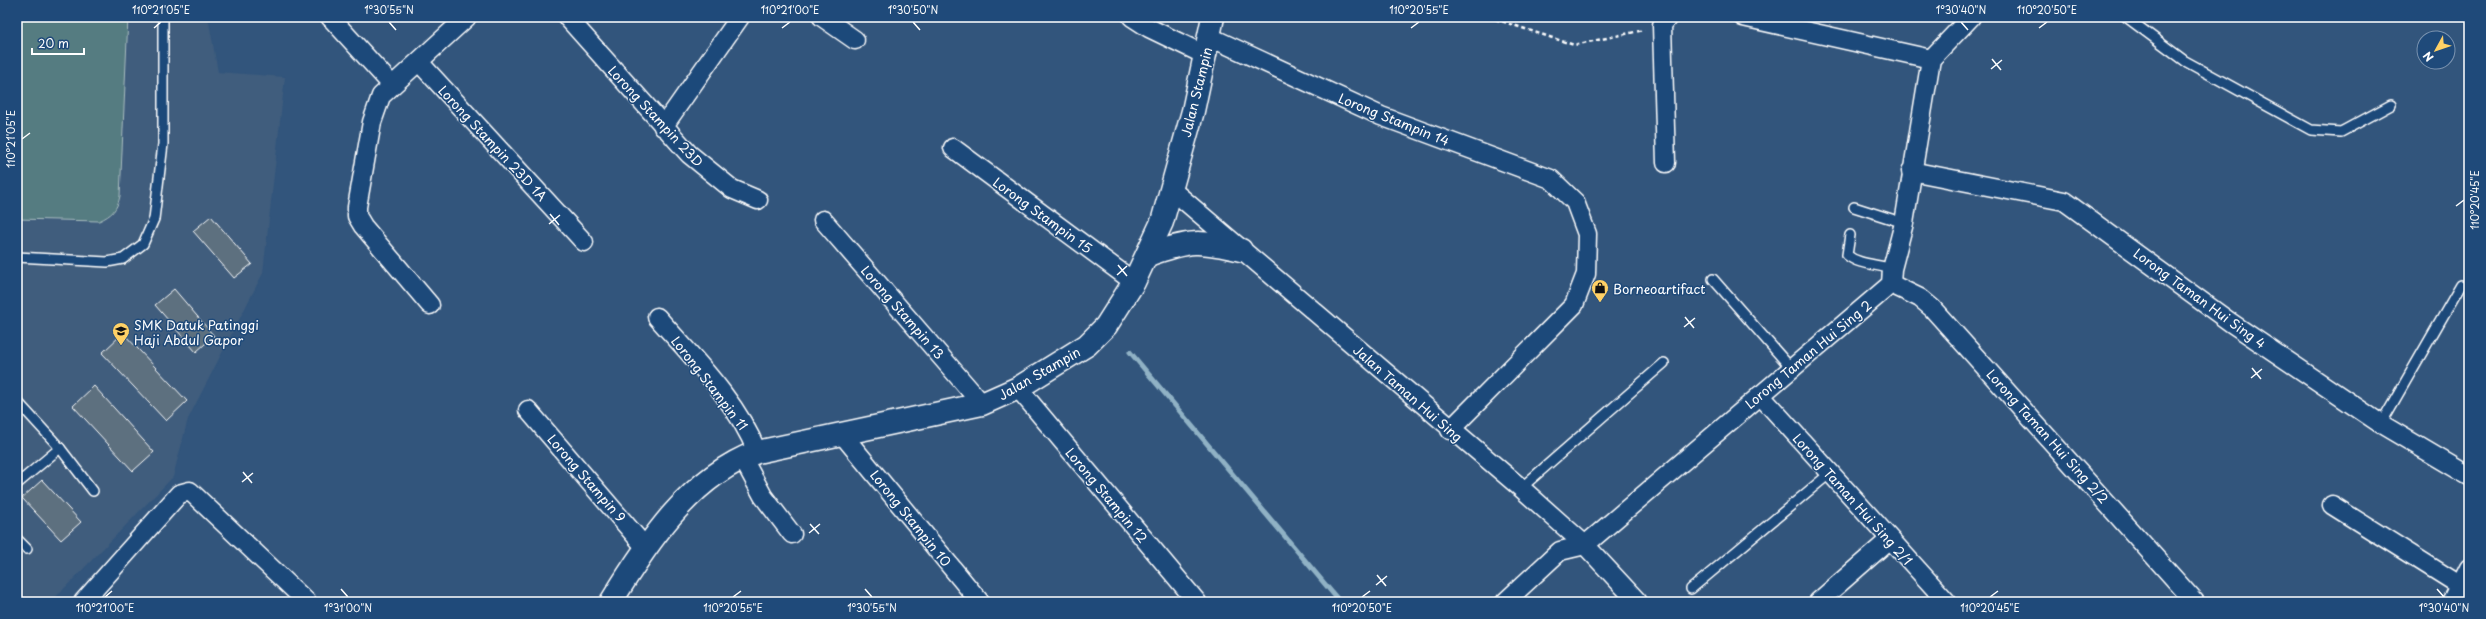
<svg xmlns="http://www.w3.org/2000/svg" width="2486" height="619" font-family="'Playpen Sans',sans-serif">
<style>
.built{fill:#3f5d7d}
.green{fill:#547b81;stroke:#aabdc0}
.lines{fill:none;stroke-linecap:round;stroke-linejoin:round}
.stream{stroke:#90b2c5;stroke-width:5}
.building{fill:#5d707f;stroke:#fff}
.service-casing{stroke:#fff;stroke-width:12}
.minor-casing{stroke:#fff;stroke-width:21}
.tertiary-casing{stroke:#fff;stroke-width:25}
.path{stroke:#fff;stroke-width:2.5;stroke-dasharray:4 3;stroke-linecap:butt}
.service{stroke:#1f4a7a;stroke-width:9}
.minor{stroke:#1f4a7a;stroke-width:18}
.tertiary{stroke:#1f4a7a;stroke-width:22}
.ticks{fill:none;stroke:#fff;stroke-width:1.5}
.labels{text-anchor:middle;dominant-baseline:central;stroke-width:3;stroke-linejoin:round;paint-order:stroke}
.street-label{font-size:13px;fill:#fff;stroke:#1f4a7a}
.poi-label{font-size:13px;fill:#fff;stroke:#1f4a7a;text-anchor:start}
.neatline{fill:none;stroke:#fff;stroke-width:1.5}
.ticks-label{font-size:10px;text-anchor:middle;fill:#fff}
</style>
<rect width="100%" height="100%" fill="#32557c"/>
<filter id="ink" filterUnits="userSpaceOnUse"><feTurbulence type="fractalNoise" baseFrequency=".025" numOctaves="2"/><feDisplacementMap in="SourceGraphic" scale="8" xChannelSelector="R" yChannelSelector="G"/><feConvolveMatrix kernelMatrix="1 2 1 2 8 2 1 2 1" color-interpolation-filters="sRGB"/></filter>
<g filter="url(#ink)">
<!-- built -->
<polygon class="built" points="17,17 208,17 218,72 285,77 263,273 188,419 173,477 51,602 17,602"/>
<!-- green -->
<path class="green" d="M17 17H128L120 196C117 210 112 215 99 221L17 219Z"/>
<g class="lines">
<!-- stream -->
<polyline class="stream" points="1130,352 1340,602"/>
</g>
<!-- building -->
<g class="building">
<polygon points="211,216 252,264 234,278 193,231"/>
<polygon points="174,289 214,336 196,352 155,305"/>
<polygon points="123,333 187,401 166,421 102,353"/>
<polygon points="94,386 154,452 133,471 73,406"/>
<polygon points="42,480 81,522 61,540 22,498"/>
</g>
<g class="lines">
<defs>
<g id="service">
<polyline points="2126,17 2185,61 2311,130 2341,132 2391,105"/>
<polyline points="1854,207 1904,223"/>
<path d="M1850 235 1847 255C1859 265 1877 264 1892 269"/>
<polyline points="17,257 107,262 123,259 143,244 154,219 163,144 163,17"/>
<polyline points="1713,279 1791,368"/>
<polyline points="17,401 60,448 93,491"/>
<polyline points="2381,424 2461,285"/>
<polyline points="17,484 60,448"/>
<polyline points="1521,488 1664,363"/>
<polyline points="17,539 27,549"/>
<polyline points="1691,589 1829,474"/>
</g>
<g id="minor">
<polyline points="330,17 391,84"/>
<polyline points="567,17 689,154 732,189 758,200"/>
<polyline points="822,17 855,40"/>
<polyline points="1132,17 1149,28 1205,55"/>
<polyline points="1743,17 1931,59"/>
<polyline points="1210,37 1381,116 1551,179 1575,202 1587,234 1586,274 1574,305 1450,430"/>
<polyline points="419,62 584,242"/>
<polyline points="663,127 740,17"/>
<polyline points="953,148 1134,282"/>
<polyline points="1666,163 1662,25 1668,17"/>
<polyline points="1911,171 2064,201 2230,322 2381,424 2469,476"/>
<polyline points="1172,190 1521,488 1585,545 1638,602"/>
<polyline points="823,220 982,404"/>
<polyline points="1891,284 1920,298 1932,308 2195,602"/>
<polyline points="430,305 363,226 357,216 357,207 372,122 381,96 467,17"/>
<path d="M657 317C693 358 737 401 757 452"/>
<polyline points="1018,388 1197,602"/>
<polyline points="1760,395 1947,602"/>
<polyline points="528,410 645,547"/>
<polyline points="842,434 980,602"/>
<polyline points="742,457 763,496 792,534"/>
<polyline points="2332,505 2469,591"/>
<polyline points="83,602 179,494 190,491 307,602"/>
<polyline points="1505,602 1560,551 1585,545 1891,284 1892,269 1904,223 1931,59 1971,17"/>
<polyline points="1818,602 1889,540"/>
<polyline points="2452,602 2469,568"/>
</g>
<g id="tertiary">
<path d="M1148 255C1191 240 1198 240 1241 250"/>
<path d="M611 602C647 543 690 477 757 452L982 404 1018 388 1087 345 1106 326 1134 282 1162 222 1193 111 1213 17"/>
</g>
</defs>
<!-- service casing -->
<use href="#service" class="service-casing"/>
<!-- minor casing -->
<use href="#minor" class="minor-casing"/>
<!-- tertiary casing -->
<use href="#tertiary" class="tertiary-casing"/>
<!-- path -->
<polyline class="path" points="1489,17 1574,45 1644,30"/>
<!-- service -->
<use href="#service" class="service"/>
<!-- minor -->
<use href="#minor" class="minor"/>
<!-- tertiary -->
<use href="#tertiary" class="tertiary"/>
</g>
</g>
<!-- ticks -->
<path class="ticks" d="M389 22 396 30M913 22 920 30M1961 22 1968 30M154 28 161 22M782 28 790 22M1411 28 1419 22M2039 28 2047 22M1992 59 2001 70M1991 69 2002 60M22 139 30 133M2456 206 2464 200M550 214 559 225M549 224 560 215M1118 265 1127 276M1117 275 1127 266M1685 317 1694 328M1684 327 1695 318M2252 368 2261 379M2251 378 2262 369M243 472 252 483M242 482 253 473M810 524 819 534M809 533 820 524M1377 575 1386 586M1376 585 1387 576M341 589 348 597M865 589 872 597M2437 589 2444 597M105 597 112 591M733 597 741 591M1362 597 1370 591M1990 597 1998 591"/>
<!-- icons -->
<defs>
<symbol id="shop-pin" viewBox="-11 -11 22 30"><path d="M0 17L-7.5 6A9.5 9.5 0 1 1 7.5 6Z" fill="#ffd166" stroke="#1f4a7a"/><path d="M-5-2.5h2.3a2.7 3.5 0 0 1 5.4 0H5L5.5 6h-11ZM-1.5-2.5h3a1.5 2.3 0 0 0-3 0Z" fill="#111"/></symbol>
<symbol id="school-pin" viewBox="-11 -11 22 30"><path d="M0 17L-7.5 6A9.5 9.5 0 1 1 7.5 6Z" fill="#ffd166" stroke="#1f4a7a"/><path d="M0-5L7-2L0 1L-7-2ZM-4 1L0 2.5L4 1V4Q0 6-4 4Z" fill="#111"/></symbol>
</defs>
<g fill-rule="evenodd">
<use href="#shop-pin" x="1590" y="278" width="20" height="27"/>
<use href="#school-pin" x="111" y="321" width="20" height="27"/>
</g>
<g class="labels">
<!-- street labels -->
<g class="street-label">
<text transform="translate(1196 92) rotate(-76)">Jalan Stampin</text>
<text transform="translate(656 116) rotate(47)">Lorong Stampin 23D</text>
<text transform="translate(1394 119) rotate(22)">Lorong Stampin 14</text>
<text transform="translate(493 143) rotate(47)">Lorong Stampin 23D 1A</text>
<text transform="translate(1043 215) rotate(36)">Lorong Stampin 15</text>
<text transform="translate(2200 298) rotate(36)">Lorong Taman Hui Sing 4</text>
<text transform="translate(903 312) rotate(49)">Lorong Stampin 13</text>
<text transform="translate(1808 354) rotate(-40)">Lorong Taman Hui Sing 2</text>
<text transform="translate(1039 373) rotate(-30)">Jalan Stampin</text>
<text transform="translate(710 383) rotate(52)">Lorong Stampin 11</text>
<text transform="translate(1408 393) rotate(41)">Jalan Taman Hui Sing</text>
<text transform="translate(2048 436) rotate(48)">Lorong Taman Hui Sing 2/2</text>
<text transform="translate(587 478) rotate(49)">Lorong Stampin 9</text>
<text transform="translate(1107 495) rotate(50)">Lorong Stampin 12</text>
<text transform="translate(1853 499) rotate(48)">Lorong Taman Hui Sing 2/1</text>
<text transform="translate(911 518) rotate(51)">Lorong Stampin 10</text>
</g>
<!-- poi labels -->
<g class="poi-label">
<text x="1613" y="288">Borneoartifact</text>
<text x="134" y="324">SMK Datuk Patinggi<tspan x="134" dy="15">Haji Abdul Gapor</tspan></text>
</g>
</g>
<!-- margin -->
<rect width="2486" height="619" fill="none" stroke="#1f4a7a" stroke-width="44"/>
<!-- north arrow -->
<g transform="translate(2436 50) rotate(230)"><circle r="19" fill="#1f4a7a" stroke="#7992af"/>
<path d="M0-3L7 15L0 10L-7 15Z" fill="#ffd166"/>
<text y="-6" font-size="11" font-weight="bold" text-anchor="middle" fill="#ffffff">N</text>
</g>
<!-- scale -->
<path d="M32 48v6h52v-6" fill="none" stroke="#ffffff" stroke-width="2"/>
<text x="38" y="48" font-size="12" fill="#ffffff" stroke="#1f4a7a" stroke-width="3" paint-order="stroke">20 m</text>
<rect x="22" y="22" width="2442" height="575" class="neatline"/>
<g class="ticks-label">
<text x="161" y="14">110°21'05"E</text>
<text x="389" y="14">1°30'55"N</text>
<text x="790" y="14">110°21'00"E</text>
<text x="913" y="14">1°30'50"N</text>
<text x="1419" y="14">110°20'55"E</text>
<text x="1961" y="14">1°30'40"N</text>
<text x="2047" y="14">110°20'50"E</text>
<text transform="translate(11 139) rotate(-90)" y="4">110°21'05"E</text>
<text transform="translate(2475 200) rotate(-90)" y="4">110°20'45"E</text>
<text x="105" y="612">110°21'00"E</text>
<text x="348" y="612">1°31'00"N</text>
<text x="733" y="612">110°20'55"E</text>
<text x="872" y="612">1°30'55"N</text>
<text x="1362" y="612">110°20'50"E</text>
<text x="1990" y="612">110°20'45"E</text>
<text x="2444" y="612">1°30'40"N</text>
</g>
</svg>
